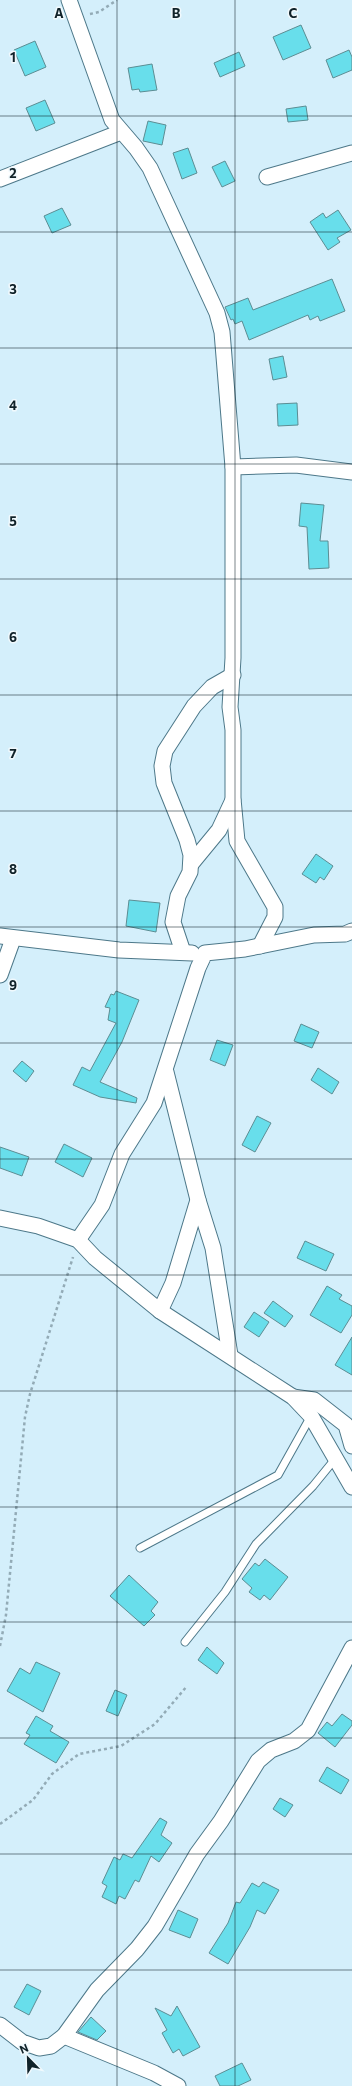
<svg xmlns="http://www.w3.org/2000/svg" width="352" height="2086" font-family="Commissioner,sans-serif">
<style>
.building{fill:#68deeb;stroke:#5c8d93}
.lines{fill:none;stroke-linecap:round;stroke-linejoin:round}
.service-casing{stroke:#4d7889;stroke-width:9}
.minor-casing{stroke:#4d7889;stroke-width:17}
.path{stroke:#93abb6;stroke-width:2.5;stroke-dasharray:3 3;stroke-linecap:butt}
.service{stroke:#fff;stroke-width:7}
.minor{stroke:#fff;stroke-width:15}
.grid{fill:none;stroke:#102229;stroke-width:1;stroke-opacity:0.55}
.grid-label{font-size:13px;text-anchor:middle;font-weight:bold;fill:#102229;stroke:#f0f9fd;stroke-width:3;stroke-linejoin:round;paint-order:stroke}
</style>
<rect width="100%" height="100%" fill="#d4effb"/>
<!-- building -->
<g class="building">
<polygon points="301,25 311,48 283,60 273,37"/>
<polygon points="35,41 46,67 25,76 14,50"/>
<polygon points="349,50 352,57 352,70 333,78 326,60"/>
<polygon points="239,52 245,66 220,77 214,63"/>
<polygon points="152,64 157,90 140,92 139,89 132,90 128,68"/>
<polygon points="45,100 55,123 36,131 26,108"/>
<polygon points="306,106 308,120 288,122 286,109"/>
<polygon points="148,121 166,125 162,145 143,141"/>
<polygon points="188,148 197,173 182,179 173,153"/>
<polygon points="225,161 235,181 222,187 212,167"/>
<polygon points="62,208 71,225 52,233 44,216"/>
<polygon points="338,210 351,230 337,238 340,242 328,250 310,222 323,213 326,218"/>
<polygon points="332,279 345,311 320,321 318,316 310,320 308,315 249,340 242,321 235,324 233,319 231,320 225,307 248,298 253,310"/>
<polygon points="283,356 287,377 273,380 269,359"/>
<polygon points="297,403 298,425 278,426 277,404"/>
<polygon points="301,503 324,505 320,541 328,541 329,568 309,569 307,527 299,526"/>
<polygon points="316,854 333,866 324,880 320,877 316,883 302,874"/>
<polygon points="129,900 160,903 156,932 126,926"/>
<polygon points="116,991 139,1000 122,1042 100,1082 137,1098 136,1103 100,1097 73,1085 82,1067 90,1071 116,1023 108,1020 110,1008 105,1007 111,994 114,995"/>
<polygon points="301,1024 319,1032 312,1048 294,1041"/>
<polygon points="217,1040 233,1045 225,1066 210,1060"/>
<polygon points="22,1061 34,1071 26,1082 13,1071"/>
<polygon points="318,1068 339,1082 332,1094 311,1080"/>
<polygon points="257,1116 271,1123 255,1152 242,1145"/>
<polygon points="64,1144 92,1158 83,1177 55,1162"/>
<polygon points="0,1147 29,1157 22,1176 0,1168"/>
<polygon points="305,1241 334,1254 326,1271 297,1258"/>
<polygon points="327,1286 342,1295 339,1299 352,1306 352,1315 341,1333 310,1315"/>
<polygon points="273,1301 293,1316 285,1327 264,1313"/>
<polygon points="254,1312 269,1322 259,1337 244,1327"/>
<polygon points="352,1337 352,1375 335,1365"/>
<polygon points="265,1559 288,1577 270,1600 264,1595 260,1600 249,1592 252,1588 242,1579 255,1563 259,1566"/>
<polygon points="129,1575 158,1602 151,1611 155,1615 144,1626 110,1596"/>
<polygon points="207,1647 224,1663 217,1674 198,1660"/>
<polygon points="36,1662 60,1673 43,1712 7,1691 20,1668 30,1674"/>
<polygon points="115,1690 127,1695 118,1716 106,1711"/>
<polygon points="342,1714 352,1721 352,1725 335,1747 318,1733 327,1722 332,1726"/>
<polygon points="36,1716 53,1726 50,1731 69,1742 56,1763 24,1744 30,1735 26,1733"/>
<polygon points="327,1767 349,1780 341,1794 319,1781"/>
<polygon points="280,1798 293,1805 285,1817 273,1809"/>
<polygon points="160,1818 167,1822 161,1835 172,1843 159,1862 151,1856 139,1882 135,1880 125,1899 119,1896 116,1904 102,1897 107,1886 102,1883 114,1857 120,1860 123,1854 132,1858"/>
<polygon points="263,1882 279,1890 265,1914 257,1910 250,1927 228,1964 209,1953 228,1923 236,1902 240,1903 252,1883 259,1887"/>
<polygon points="178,1910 198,1919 190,1938 169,1930"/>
<polygon points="27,1984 41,1991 29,2015 14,2007"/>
<polygon points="177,2006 200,2047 183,2056 179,2049 173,2053 162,2033 167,2030 155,2008 171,2016"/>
<polygon points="91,2017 106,2031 97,2040 78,2032"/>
<polygon points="242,2063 251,2080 238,2086 220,2086 215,2076"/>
</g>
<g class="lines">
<defs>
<g id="service">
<polyline points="140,1548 278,1475 311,1416"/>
<polyline points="185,1642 225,1592 256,1544 313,1486 335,1459"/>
</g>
<g id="minor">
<polyline points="69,0 112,120 136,148 150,168 217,313 222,332 233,467 233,658 230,707 233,730 233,799 237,841 275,907 275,917 260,946"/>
<polyline points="267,177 352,153"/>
<polyline points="0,179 121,132"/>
<polyline points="233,467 296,465 352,472"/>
<polyline points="191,864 219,830 233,800"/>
<polyline points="0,936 119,950 192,953"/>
<polyline points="183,952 173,922 178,896 190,872 191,855 187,840 164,783 162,766 165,751 194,706 212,687 233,675"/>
<polyline points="0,975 13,939"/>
<polyline points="166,1072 198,1200 213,1248 230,1355"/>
<polyline points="0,1218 38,1226 78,1240 95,1258 160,1311 293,1397 311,1416 352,1487"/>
<polyline points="78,1240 102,1205 122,1154 154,1103 198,968 205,953 245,949 314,935 345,934 352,931"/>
<polyline points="160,1311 173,1283 198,1200"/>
<polyline points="293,1397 314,1400 346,1425 352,1446"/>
<polyline points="0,2025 22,2042 39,2048 51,2046 64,2036 97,1990 137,1949 155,1926 197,1854 221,1821 258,1761 271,1750 294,1741 308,1730 352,1648"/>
<polyline points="64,2036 154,2073 178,2086"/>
</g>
</defs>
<!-- service casing -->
<use href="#service" class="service-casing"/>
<!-- minor casing -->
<use href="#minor" class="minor-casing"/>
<!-- path -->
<g class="path">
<polyline points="90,14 99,12 117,0"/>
<polyline points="0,1646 6,1615 25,1417 30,1394 73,1257"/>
<polyline points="0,1824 33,1800 52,1774 79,1754 121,1746 155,1724 187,1686"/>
</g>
<!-- service -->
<use href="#service" class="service"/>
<!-- minor -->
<use href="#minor" class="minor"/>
</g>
<!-- grid -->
<path class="grid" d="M117 0V2086M235 0V2086M0 116H352M0 232H352M0 348H352M0 464H352M0 579H352M0 695H352M0 811H352M0 927H352M0 1043H352M0 1159H352M0 1275H352M0 1391H352M0 1507H352M0 1622H352M0 1738H352M0 1854H352M0 1970H352"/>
<g class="grid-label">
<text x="59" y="18">A</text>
<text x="176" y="18">B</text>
<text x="293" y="18">C</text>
<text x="13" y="62">1</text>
<text x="13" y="178">2</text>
<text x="13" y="294">3</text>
<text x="13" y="410">4</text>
<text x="13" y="526">5</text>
<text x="13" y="642">6</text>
<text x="13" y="758">7</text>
<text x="13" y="874">8</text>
<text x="13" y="990">9</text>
</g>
<!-- north arrow -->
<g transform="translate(28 2058) rotate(337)" stroke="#f0f9fd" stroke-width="3" paint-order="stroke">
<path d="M0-3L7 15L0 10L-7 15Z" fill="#102229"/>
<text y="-6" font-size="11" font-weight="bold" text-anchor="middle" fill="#102229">N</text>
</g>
</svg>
